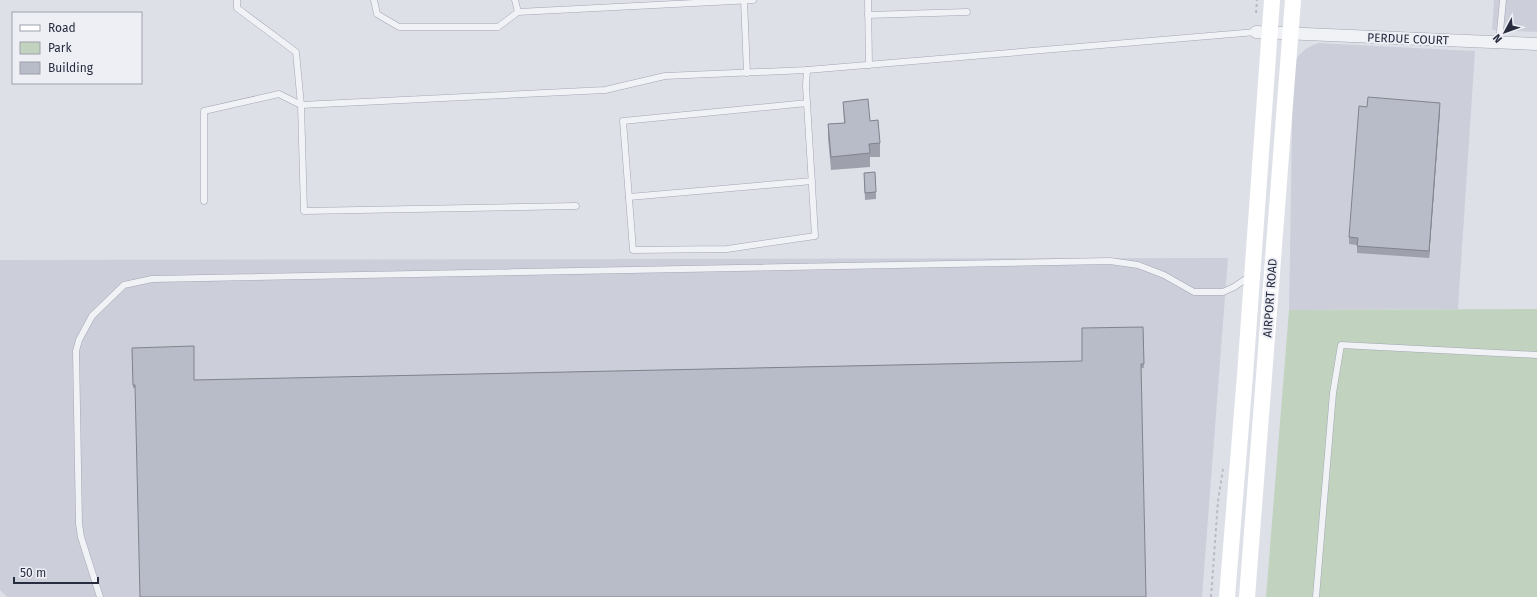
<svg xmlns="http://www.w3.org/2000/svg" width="1537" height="597" font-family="'Fira Sans',sans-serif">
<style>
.built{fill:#cccfda}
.green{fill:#c1d2bf}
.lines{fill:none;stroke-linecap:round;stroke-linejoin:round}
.service-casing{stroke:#a3a6b2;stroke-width:7}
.minor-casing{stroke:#a3a6b2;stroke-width:13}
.path{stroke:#b8bbc3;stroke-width:2;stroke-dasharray:3 3;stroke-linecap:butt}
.service{stroke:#f0f2f6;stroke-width:6}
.minor{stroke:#f0f2f6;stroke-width:12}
.secondary{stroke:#fff;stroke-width:16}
.wall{fill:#9ea1ac}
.shaded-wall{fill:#81838c}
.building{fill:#b8bbc8;stroke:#81838c}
.labels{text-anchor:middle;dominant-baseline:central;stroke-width:4;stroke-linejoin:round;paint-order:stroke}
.street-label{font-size:12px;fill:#272c3f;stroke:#edeff5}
</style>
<rect width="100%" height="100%" fill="#dee0e8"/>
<!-- built -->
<g class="built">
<polygon points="1494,0 1537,0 1537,32 1492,30"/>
<polygon points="1318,43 1475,51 1458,309 1289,310 1293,66 1298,56 1307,48"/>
<polygon points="1228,258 1202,597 7,597 0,590 0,260"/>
</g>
<!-- green -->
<polygon class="green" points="1537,309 1537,597 1266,597 1289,310"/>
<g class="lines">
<defs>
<g id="service">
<polyline points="237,0 237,8 296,52 301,105 304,211 576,206"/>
<polyline points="374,0 377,14 399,27 498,27 518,12"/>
<polyline points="515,0 518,12 753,0"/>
<polyline points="744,0 747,73"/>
<polyline points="868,0 869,65"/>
<polyline points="868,15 967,12"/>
<polyline points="1499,42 1503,0"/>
<polyline points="807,103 623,121 633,250 727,249 815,236 806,86 807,70"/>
<polyline points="629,197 812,181"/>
<polyline points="204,201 204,111 279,94 301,105 605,90 665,76 807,70 1256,32"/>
<polyline points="100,597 81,537 79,524 76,351 79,340 92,316 124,285 152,279 1110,261 1138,265 1164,275 1194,292 1223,292 1234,287 1250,276"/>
<polyline points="1316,597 1333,393 1341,345 1537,355"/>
</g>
<polyline id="minor" points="1256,32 1537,44"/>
</defs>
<!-- service casing -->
<use href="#service" class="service-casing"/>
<!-- minor casing -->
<use href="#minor" class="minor-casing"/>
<!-- path -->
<g class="path">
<polyline points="1256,13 1257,0"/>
<polyline points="1211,597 1218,501 1223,469"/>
</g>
<!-- service -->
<use href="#service" class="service"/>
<!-- minor -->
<use href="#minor" class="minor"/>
<!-- secondary -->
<g class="secondary">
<polyline points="1227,597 1245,375 1272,0"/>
<polyline points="1247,597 1293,0"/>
</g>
</g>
<!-- wall -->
<g class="wall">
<polygon points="843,102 870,121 880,143 880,157 870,157 870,167 831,170 828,138 828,124 844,123"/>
<polygon points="1440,110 1429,258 1357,253 1357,245 1349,244 1349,237"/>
<polygon points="864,173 876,192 876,199 865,200"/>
<polygon points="1143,327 1144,368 133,388 132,348 194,380 1082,361"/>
</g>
<!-- shaded-wall -->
<polygon class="shaded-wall" points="1440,103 1440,110 1429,258 1429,251"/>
<!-- building -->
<g class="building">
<polygon points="1368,97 1440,103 1429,251 1357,246 1358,238 1349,237 1359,106 1367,107"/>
<polygon points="868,99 870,121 878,120 880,143 869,144 870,153 831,157 828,124 845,123 843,102"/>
<polygon points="875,172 876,192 865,193 864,173"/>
<polygon points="1143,327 1144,364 1141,364 1146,597 140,597 135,385 133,385 132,348 194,346 194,380 1082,361 1082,328"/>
</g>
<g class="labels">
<!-- street labels -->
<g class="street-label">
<text transform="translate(1408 39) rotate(2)">PERDUE COURT</text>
<text transform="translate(1270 298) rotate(-86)">AIRPORT ROAD</text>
</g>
</g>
<!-- legend -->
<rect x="12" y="12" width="130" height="72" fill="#edeff5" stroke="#9ea1ac"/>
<rect x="20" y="25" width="20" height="6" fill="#ffffff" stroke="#9ea1ac"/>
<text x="48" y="32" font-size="12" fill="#272c3f">Road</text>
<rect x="20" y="42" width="20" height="12" fill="#c1d2bf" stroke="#9ea1ac"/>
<text x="48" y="52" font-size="12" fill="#272c3f">Park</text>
<rect x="20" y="62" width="20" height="12" fill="#b8bbc8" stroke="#9ea1ac"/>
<text x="48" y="72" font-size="12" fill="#272c3f">Building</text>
<!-- north arrow -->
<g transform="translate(1505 32) rotate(229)" stroke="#edeff5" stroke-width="3" paint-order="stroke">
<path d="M0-3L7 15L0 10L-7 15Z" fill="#272c3f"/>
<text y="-6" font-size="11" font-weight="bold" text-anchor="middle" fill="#272c3f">N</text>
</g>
<!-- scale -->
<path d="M14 577v6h84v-6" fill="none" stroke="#272c3f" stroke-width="2"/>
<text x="20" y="577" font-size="12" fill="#272c3f" stroke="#edeff5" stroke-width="3" paint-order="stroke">50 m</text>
</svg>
